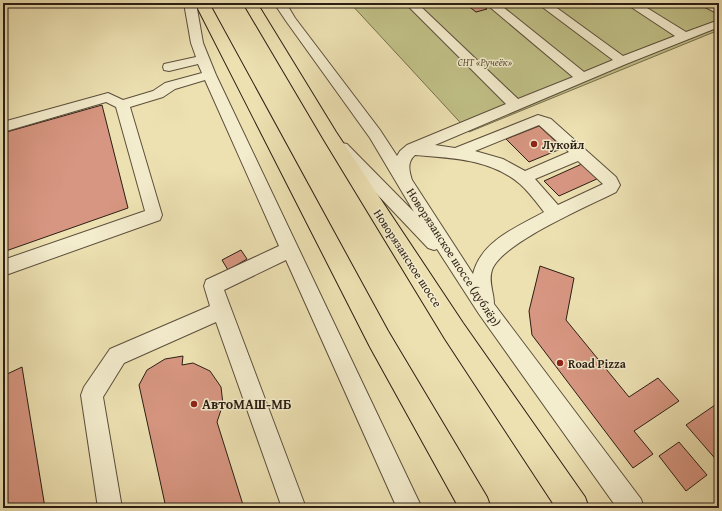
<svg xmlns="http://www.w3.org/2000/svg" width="722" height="511" font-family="'Gentium Book Plus',serif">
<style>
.green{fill:#c0c087;stroke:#766f4e}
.building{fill:#d79681;stroke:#2b1e14}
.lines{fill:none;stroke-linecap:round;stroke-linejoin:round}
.minor-casing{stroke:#5c4f3c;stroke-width:2}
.highway-casing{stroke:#2b1e14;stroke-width:2}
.minor{fill:#f3eccd;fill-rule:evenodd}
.highway{fill:#ede1b2;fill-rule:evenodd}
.poi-dot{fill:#8f2418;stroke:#f3eccd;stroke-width:1.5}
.labels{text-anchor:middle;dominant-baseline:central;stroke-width:3;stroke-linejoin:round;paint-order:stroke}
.far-park-label{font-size:10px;font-style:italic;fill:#584f36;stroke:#f3eccd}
.poi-label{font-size:12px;font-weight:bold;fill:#2b1e14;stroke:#f3eccd;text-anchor:start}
.street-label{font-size:12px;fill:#2b1e14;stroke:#f3eccd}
.near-poi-label{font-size:14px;font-weight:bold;fill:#2b1e14;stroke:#f3eccd;text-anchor:start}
</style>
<rect width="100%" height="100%" fill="#ede1b2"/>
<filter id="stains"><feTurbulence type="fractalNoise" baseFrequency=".005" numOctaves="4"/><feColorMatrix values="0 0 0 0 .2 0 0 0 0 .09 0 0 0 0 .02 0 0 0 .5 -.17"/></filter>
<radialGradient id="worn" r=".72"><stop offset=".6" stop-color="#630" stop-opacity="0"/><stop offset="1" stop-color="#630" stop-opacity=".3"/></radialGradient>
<!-- green -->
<polygon class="green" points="350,3 719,3 719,30 469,132"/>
<!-- building -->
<g class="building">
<polygon points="475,3 479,3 487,9 476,12 467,5"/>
<polygon points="102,105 128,208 3,252 3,133"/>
<polygon points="539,126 563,148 529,162 506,139"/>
<polygon points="584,163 599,178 559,196 544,181"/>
<polygon points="241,250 247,259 228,270 222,260"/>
<polygon points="540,266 574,278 566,320 629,397 658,378 679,401 634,431 653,454 633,468 532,335 529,311"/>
<polygon points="183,356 182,365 193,363 210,371 221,387 223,404 217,422 244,508 166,508 139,385 147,370 165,359"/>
<polygon points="22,367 45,508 3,508 3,376"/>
<polygon points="715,405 719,410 719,463 686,425"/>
<polygon points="679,442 707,475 686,491 659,456"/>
</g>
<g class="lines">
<defs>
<g id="minor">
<polygon points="184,3 196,3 203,43 216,75 422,508 397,508 286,260 224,290 306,508 282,508 216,322 124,363 103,397 122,508 98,508 81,395 84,387 110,349 210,306 204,286 206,280 279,246 205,80 175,89 163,97 130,107 162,215 160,220 3,276 3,260 145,211 116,107 106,102 3,132 3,122 108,93 123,100 153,91 165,83 202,73 198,64 169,71 164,70 163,67 164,64 196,57 191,43"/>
<path d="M274 3H286L295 18 380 130 397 156 400 151 407 145 506 104 405 3H417L518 99 573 77 485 3H498L584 72 613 60 537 3H550L623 56 675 36 625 3H639L686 32 719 20V27L626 64 435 145 455 148 538 115 551 119 616 177 620 185 616 192C589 206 501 243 492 270 488 282 494 292 494 304L641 499 644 508H617L479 314 437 249 434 250 428 248 337 152 334 148 337 144 342 143 347 144 414 212 370 138 286 21ZM539 125 569 152 525 171 503 159 475 151ZM415 155C451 158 491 159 520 184 529 192 537 203 544 212 517 227 481 241 473 274L412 180C409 171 407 162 415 155ZM578 161 603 184 558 205 535 179Z"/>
<polygon points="699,3 713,3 719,6 719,14 701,5"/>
</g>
<g id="highway">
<polygon points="195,3 209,3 388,331 487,497 491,508 459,508 370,347"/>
<polygon points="243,3 257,3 336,132 463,323 585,497 589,508 556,508 445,339 324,140"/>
</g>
</defs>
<!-- minor casing -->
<use href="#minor" class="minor-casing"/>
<!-- highway casing -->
<use href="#highway" class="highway-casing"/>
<!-- minor -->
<use href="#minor" class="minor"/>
<!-- highway -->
<use href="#highway" class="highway"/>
</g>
<!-- markers -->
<g class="poi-dot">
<circle cx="534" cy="144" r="4"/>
<circle cx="560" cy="363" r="4"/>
<circle cx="194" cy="404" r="4"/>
</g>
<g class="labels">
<!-- far-park labels -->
<g class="far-park-label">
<text x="485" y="62">СНТ «Ручеёк»</text>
</g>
<!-- poi labels -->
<g class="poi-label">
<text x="542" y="144">Лукойл</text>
<text x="568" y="363">Road Pizza</text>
</g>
<!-- street labels -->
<g class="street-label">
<text transform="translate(454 257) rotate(57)">Новорязанское шоссе (дублёр)</text>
<text transform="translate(408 258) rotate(57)">Новорязанское шоссе</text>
</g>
<!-- near-poi labels -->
<g class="near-poi-label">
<text x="202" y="404">АвтоМАШ-МБ</text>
</g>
</g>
<!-- margin -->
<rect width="722" height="511" fill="none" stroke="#ede1b2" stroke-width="16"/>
<rect x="4" y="4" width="714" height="503" fill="none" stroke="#2b1e14" stroke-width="2"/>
<rect x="8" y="8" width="706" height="495" fill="none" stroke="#2b1e14"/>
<rect width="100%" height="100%" filter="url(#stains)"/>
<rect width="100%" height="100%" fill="url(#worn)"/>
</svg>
